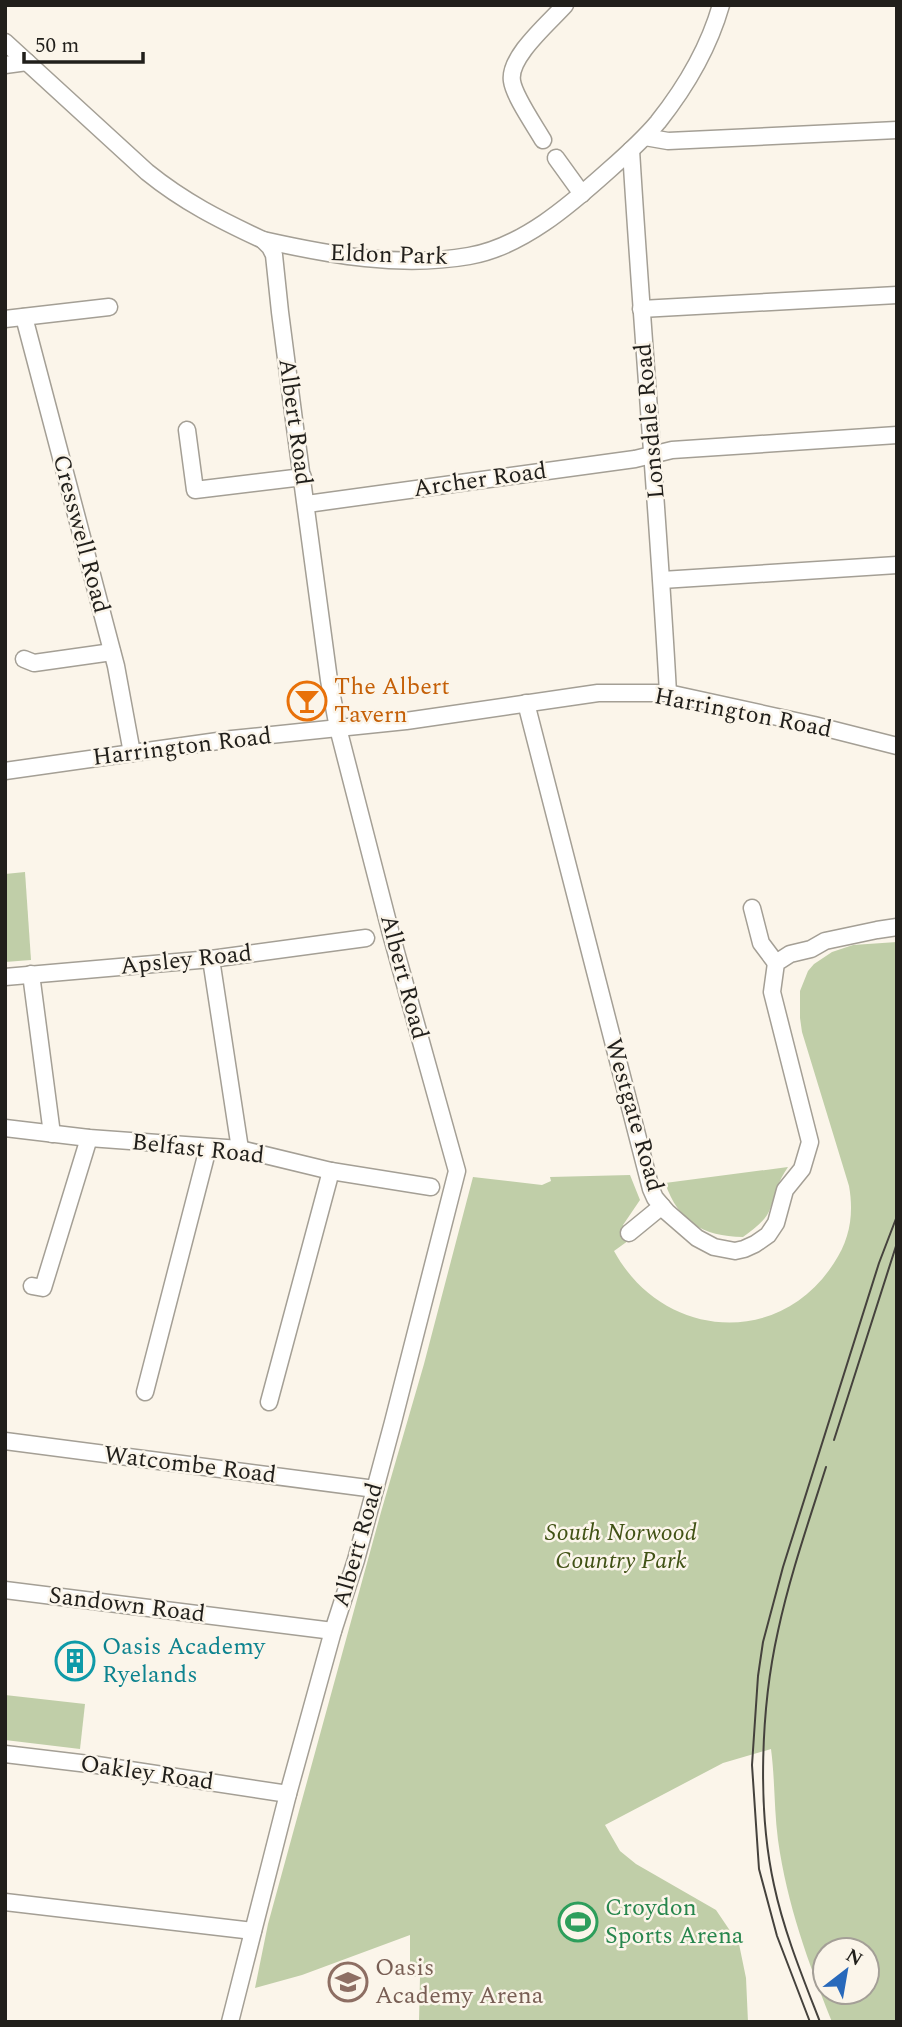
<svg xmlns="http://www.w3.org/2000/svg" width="902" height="2027" font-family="Spectral,serif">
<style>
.green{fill:#c0cea8;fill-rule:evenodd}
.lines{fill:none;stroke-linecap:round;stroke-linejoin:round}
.minor-casing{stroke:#a49f95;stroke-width:19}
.minor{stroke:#fff;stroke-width:16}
.tram{stroke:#45423d;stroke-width:2}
.labels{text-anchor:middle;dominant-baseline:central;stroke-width:5;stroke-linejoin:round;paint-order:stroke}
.street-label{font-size:24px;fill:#211f1b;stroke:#fbf5ea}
.food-label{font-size:24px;fill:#c56008;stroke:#fbf5ea;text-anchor:start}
.park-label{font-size:24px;font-style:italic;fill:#415215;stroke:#fbf5ea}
.culture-label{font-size:24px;fill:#0d838f;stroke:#fbf5ea;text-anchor:start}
.leisure-label{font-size:24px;fill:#27864d;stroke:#fbf5ea;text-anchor:start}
.education-label{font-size:24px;fill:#785e54;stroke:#fbf5ea;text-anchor:start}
</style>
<rect width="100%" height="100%" fill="#fbf5ea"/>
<!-- green -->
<g class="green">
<polygon points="25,872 31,960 5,962 5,874"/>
<path d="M897 942V2022H832C808 1962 787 1904 778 1840 774 1810 775 1779 771 1749L723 1763 605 1825 620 1851 636 1864 716 1910 739 1944 746 1978 748 2022H419L420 1977 410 1976V1935L302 1975 255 1988 268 1924 381 1512 424 1364 473 1177 542 1185 551 1181 550 1177 630 1175 640 1200 623 1225 632 1238 614 1251C662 1339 779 1349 834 1263 850 1239 854 1214 849 1186L802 1032 800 1018V991L808 971 814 964 832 952 853 945ZM825 1950H867V1992H825Z"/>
<path d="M788 1167C777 1183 776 1193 770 1209 766 1221 752 1230 743 1237 702 1236 679 1222 665 1183Z"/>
<polygon points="5,1695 85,1704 80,1749 5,1740"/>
</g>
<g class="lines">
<defs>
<g id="minor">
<path d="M5 42 147 172C184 202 220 220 263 240L270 247 274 255 280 312 294 420 329 680 338 728 391 934 457 1171 393 1422 356 1560 333 1631 288 1794 230 2022"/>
<polyline points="5,65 27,62"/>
<polyline points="645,137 668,141 897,130"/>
<path d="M543 140C535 126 514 96 512 81 508 57 550 22 565 5"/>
<path d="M631 150C642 331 658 512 668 693"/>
<polyline points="556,158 582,194"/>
<path d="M263 240C330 255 400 268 469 256 522 247 570 205 609 170 626 155 643 140 658 122 685 88 709 47 721 5"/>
<polyline points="641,309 897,295"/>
<polyline points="24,317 116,666 132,753"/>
<polyline points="5,319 109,307"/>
<polyline points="187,430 195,490 303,477"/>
<polyline points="307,504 635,459 672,450 897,435"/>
<polyline points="662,580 897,565"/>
<polyline points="24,659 34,663 112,652"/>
<polyline points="526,703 651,1189 655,1198 667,1212 697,1238 714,1247 735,1251 744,1249 755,1244 768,1235 776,1223 785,1190 802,1169 810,1142 772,992 776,963 790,954 811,949 825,941 877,930 897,927"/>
<polyline points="5,771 232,739 406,721 598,693 668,693 814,725 897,746"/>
<polyline points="752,908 761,943 776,963"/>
<polyline points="211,959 240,1149"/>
<polyline points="31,974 52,1134"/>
<polyline points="5,977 211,959 366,938"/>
<polyline points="5,1128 89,1138 240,1149 331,1171 431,1187"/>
<polyline points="629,1233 662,1206"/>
<polyline points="32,1286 43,1288 89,1138"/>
<polyline points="145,1392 208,1148"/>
<polyline points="269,1402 331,1171"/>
<polyline points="5,1441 375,1489"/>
<polyline points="5,1590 333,1631"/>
<polyline points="5,1754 97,1765 288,1794"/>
<polyline points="5,1902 253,1931"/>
</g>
</defs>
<!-- minor casing -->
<use href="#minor" class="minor-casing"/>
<!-- minor -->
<use href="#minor" class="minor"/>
<!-- tram -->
<g class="tram">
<polyline points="834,1440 896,1246"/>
<polyline points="810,2022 777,1936 759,1869 752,1765 758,1676 763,1642 783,1567 879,1263 897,1216"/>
<path d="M820 2022C803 1978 784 1932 774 1885 757 1808 761 1707 778 1631 790 1575 809 1521 826 1467"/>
</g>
</g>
<!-- icons -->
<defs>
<symbol id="bar-ring" viewBox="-11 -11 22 22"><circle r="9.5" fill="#fbf5ea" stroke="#e8710a" stroke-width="1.5"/><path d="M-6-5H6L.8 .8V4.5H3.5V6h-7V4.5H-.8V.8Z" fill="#e8710a"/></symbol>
<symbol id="building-ring" viewBox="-11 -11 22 22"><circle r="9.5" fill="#fbf5ea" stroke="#0f9aa8" stroke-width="1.5"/><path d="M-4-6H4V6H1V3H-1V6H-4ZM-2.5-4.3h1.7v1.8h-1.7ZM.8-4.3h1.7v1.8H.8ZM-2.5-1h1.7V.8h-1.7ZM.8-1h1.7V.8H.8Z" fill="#0f9aa8"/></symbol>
<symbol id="stadium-ring" viewBox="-11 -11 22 22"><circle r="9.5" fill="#fbf5ea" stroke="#2e9e5b" stroke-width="1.5"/><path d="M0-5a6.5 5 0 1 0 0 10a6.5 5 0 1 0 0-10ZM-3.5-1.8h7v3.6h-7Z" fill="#2e9e5b"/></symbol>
<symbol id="school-ring" viewBox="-11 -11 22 22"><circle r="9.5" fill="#fbf5ea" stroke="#8d6e63" stroke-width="1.5"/><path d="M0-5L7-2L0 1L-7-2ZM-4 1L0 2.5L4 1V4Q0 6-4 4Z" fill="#8d6e63"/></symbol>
</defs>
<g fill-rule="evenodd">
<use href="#bar-ring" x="285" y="679" width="44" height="44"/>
<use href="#building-ring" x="53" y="1639" width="44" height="44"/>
<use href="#stadium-ring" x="556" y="1900" width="44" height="44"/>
<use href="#school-ring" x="326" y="1960" width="44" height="44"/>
</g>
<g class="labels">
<!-- street labels -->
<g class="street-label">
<text transform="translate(389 255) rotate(2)">Eldon Park</text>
<text transform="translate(650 421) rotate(-95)">Lonsdale Road</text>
<text transform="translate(295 422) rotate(82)">Albert Road</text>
<text transform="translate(480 480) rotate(-8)">Archer Road</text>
<text transform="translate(81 534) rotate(75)">Cresswell Road</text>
<text transform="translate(743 713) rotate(11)">Harrington Road</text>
<text transform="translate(182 747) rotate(-7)">Harrington Road</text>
<text transform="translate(186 960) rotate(-6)">Apsley Road</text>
<text transform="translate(404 977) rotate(75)">Albert Road</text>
<text transform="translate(634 1115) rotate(74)">Westgate Road</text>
<text transform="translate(198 1149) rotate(6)">Belfast Road</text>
<text transform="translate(190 1465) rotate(7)">Watcombe Road</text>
<text transform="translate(358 1545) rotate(-74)">Albert Road</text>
<text transform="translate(127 1605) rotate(7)">Sandown Road</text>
<text transform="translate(147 1773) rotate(8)">Oakley Road</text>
</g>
<!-- food labels -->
<g class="food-label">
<text x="334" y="687">The Albert<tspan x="334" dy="28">Tavern</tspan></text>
</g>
<!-- park labels -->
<g class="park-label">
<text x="621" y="1533">South Norwood<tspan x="621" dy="28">Country Park</tspan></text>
</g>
<!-- culture labels -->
<g class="culture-label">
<text x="102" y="1647">Oasis Academy<tspan x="102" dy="28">Ryelands</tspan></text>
</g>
<!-- leisure labels -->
<g class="leisure-label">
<text x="605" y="1908">Croydon<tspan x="605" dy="28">Sports Arena</tspan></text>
</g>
<!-- education labels -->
<g class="education-label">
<text x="375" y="1968">Oasis<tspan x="375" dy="28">Academy Arena</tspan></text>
</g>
</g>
<!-- border -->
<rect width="902" height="2027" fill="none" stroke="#211f1b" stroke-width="14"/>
<!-- north arrow -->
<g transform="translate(846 1971) rotate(31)"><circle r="33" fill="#fbf5ea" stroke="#a49f97" stroke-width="2"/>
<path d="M0-5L12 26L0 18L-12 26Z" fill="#2869bb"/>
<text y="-10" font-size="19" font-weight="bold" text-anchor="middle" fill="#211f1b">N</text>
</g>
<!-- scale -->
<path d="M24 52v10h119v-10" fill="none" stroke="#211f1b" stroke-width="3.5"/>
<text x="35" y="52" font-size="21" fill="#211f1b" stroke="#fbf5ea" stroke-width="5" paint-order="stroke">50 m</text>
</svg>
